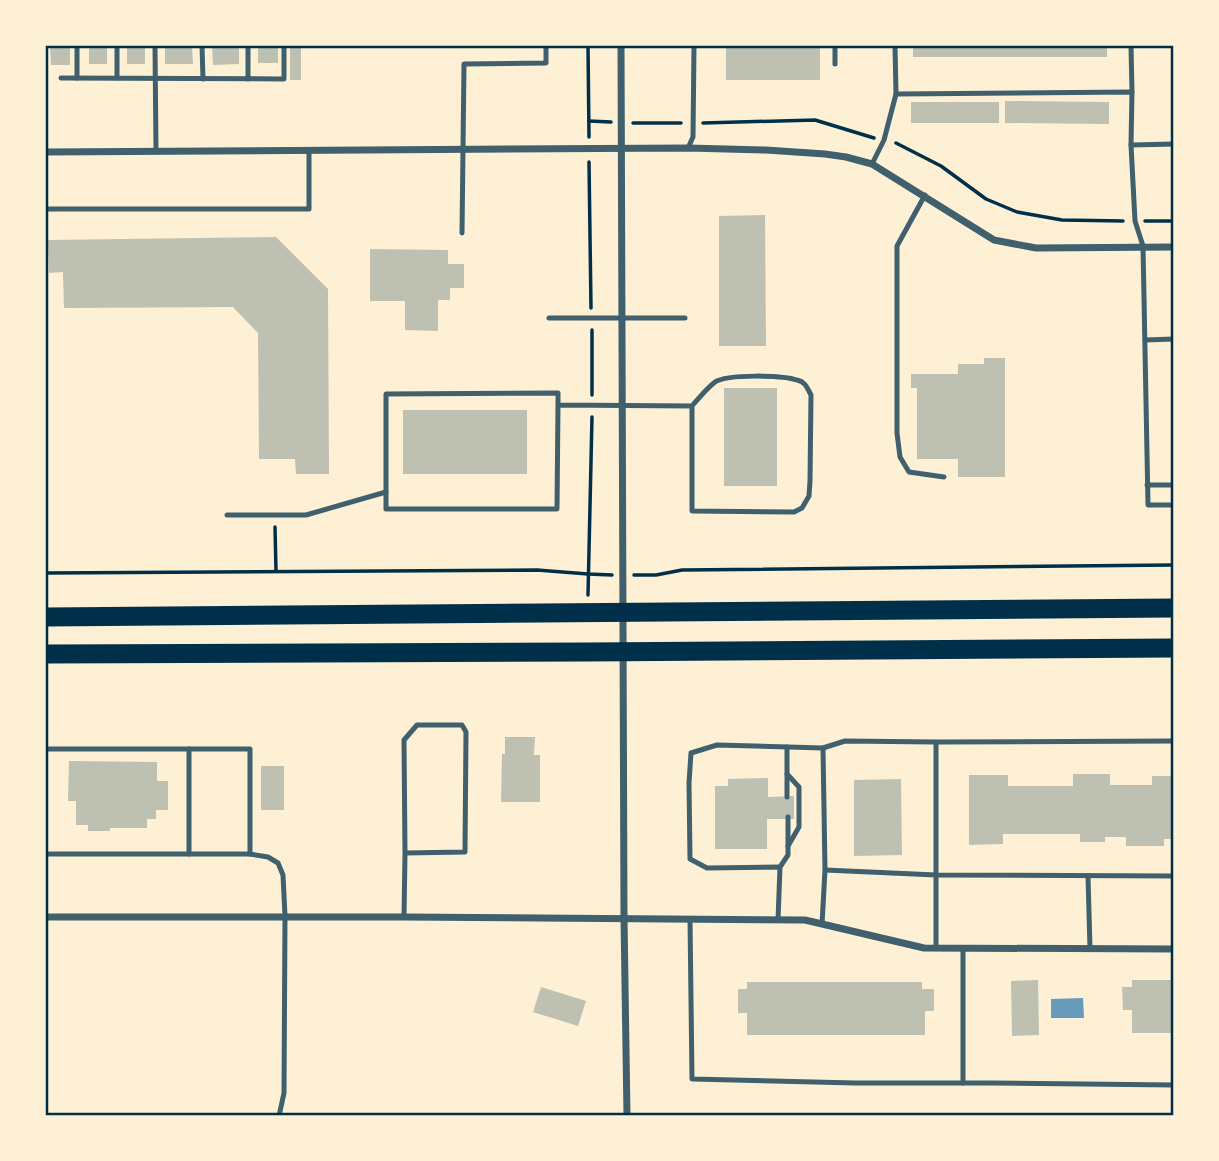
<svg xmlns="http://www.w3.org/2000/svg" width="1219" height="1161" font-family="Literata,serif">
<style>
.water{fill:#669bbc}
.building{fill:#bec0b2}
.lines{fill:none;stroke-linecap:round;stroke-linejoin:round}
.path{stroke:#003049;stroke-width:3.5}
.service{stroke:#3f606c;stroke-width:5}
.minor{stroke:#3f606c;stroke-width:7}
.trunk{stroke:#003049;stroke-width:19}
.neatline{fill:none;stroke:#003049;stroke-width:2.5}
</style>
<rect width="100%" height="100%" fill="#fdf0d5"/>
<!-- water -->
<polygon class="water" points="1083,998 1084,1018 1051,1018 1051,999"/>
<!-- building -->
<g class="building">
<polygon points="50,46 70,46 70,65 51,65"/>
<rect x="89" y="46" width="18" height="18"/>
<rect x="127" y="46" width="18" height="18"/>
<polygon points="165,46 192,46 193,64 165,64"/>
<polygon points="212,46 239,46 239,64 213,65"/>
<rect x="258" y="46" width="20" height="17"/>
<rect x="290" y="46" width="11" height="34"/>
<rect x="726" y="46" width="94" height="34"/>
<rect x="913" y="46" width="194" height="11"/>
<polygon points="1005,101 1109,102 1109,124 1005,123"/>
<rect x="911" y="102" width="88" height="21"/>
<polygon points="765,215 766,346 719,346 719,216"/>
<polygon points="276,237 328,289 329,474 296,474 295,459 259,459 258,333 233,307 64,308 63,272 49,273 48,240"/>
<polygon points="370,249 448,250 448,264 464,264 464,288 450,288 450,300 438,300 438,331 405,330 405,301 370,301"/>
<polygon points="984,358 1005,358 1005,477 958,477 958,459 917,459 917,388 911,388 911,374 958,374 958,364 984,364"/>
<rect x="724" y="388" width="53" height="98"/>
<rect x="403" y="410" width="124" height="64"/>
<polygon points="505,737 535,737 534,755 540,755 540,802 501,802 502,754 505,754"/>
<polygon points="69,761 157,762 157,781 168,781 168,810 156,810 156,819 147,819 147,828 110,828 110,831 88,831 88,825 76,825 76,801 68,801"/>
<rect x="261" y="766" width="23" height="44"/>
<polygon points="1073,774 1110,774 1110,785 1152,785 1152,776 1174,776 1174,839 1164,839 1164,846 1126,846 1126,837 1105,837 1105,842 1080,842 1080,834 1003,834 1003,844 969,845 969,775 1008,775 1008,786 1073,786"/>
<polygon points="768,778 768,797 794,796 794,819 767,819 767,849 715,849 715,786 728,786 728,779"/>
<polygon points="901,779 902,855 854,856 854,780"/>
<polygon points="1038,980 1039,1035 1012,1036 1011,981"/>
<polygon points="1132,980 1174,980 1174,1033 1132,1033 1132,1010 1123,1010 1122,987 1132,987"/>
<polygon points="747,982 922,982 922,989 934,989 934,1011 925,1011 925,1035 747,1035 747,1013 738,1013 738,989 747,989"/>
<polygon points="541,987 586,1001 578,1026 533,1012"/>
</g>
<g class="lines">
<!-- path -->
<g class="path">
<polyline points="588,46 589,137"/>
<polyline points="589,121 611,122"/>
<polyline points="633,123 681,123"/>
<polyline points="703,123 815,120 874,138"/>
<polyline points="896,143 941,166 986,199 1017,212 1062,220 1123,221"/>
<polyline points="589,162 591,308"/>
<polyline points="1145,221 1174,221"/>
<polyline points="592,330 592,395"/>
<polyline points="275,527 276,571"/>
<polyline points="46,573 537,570 588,574 612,575"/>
<polyline points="634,575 656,575 682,570 1174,565"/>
<polyline points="588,595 592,417"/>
</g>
<!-- service -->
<g class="service">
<polyline points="77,46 77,78"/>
<polyline points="117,46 117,78"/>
<polyline points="155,46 156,151"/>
<polyline points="202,46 203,79"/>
<polyline points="248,46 248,79"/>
<polyline points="835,46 835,64"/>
<polyline points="895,46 896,94"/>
<polyline points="1131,46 1132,92"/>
<polyline points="61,78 284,79 284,46"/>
<polyline points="1131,145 1174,144"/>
<polyline points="688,148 693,137 694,46"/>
<polyline points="872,164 884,140 896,94 1132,92 1131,145 1135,221 1143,246 1148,505 1174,505"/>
<polyline points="925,195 897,246 897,433 900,457 909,472 944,477"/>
<polyline points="46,209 309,209 309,151"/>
<polyline points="462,233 464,64 546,63 546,46"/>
<polyline points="549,318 685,318"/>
<polyline points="1145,340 1174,339"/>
<path d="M558 405V393L386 394V509H557L558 405 692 406V511L794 512 802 508 809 496 810 481 811 395C807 388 806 382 797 380 783 375 727 374 715 382 707 388 699 398 692 406"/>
<polyline points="1147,485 1174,485"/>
<polyline points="227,515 306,515 386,492"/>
<polyline points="936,742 1174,741"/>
<polyline points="787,747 787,797"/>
<polyline points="46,749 250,749 250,854"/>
<polyline points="189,749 189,854"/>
<polyline points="787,774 799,787 799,827 788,846"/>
<polyline points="46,854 250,854 268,857 278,863 283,875 285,916 284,1093 279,1116"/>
<polyline points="780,867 788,855 788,817"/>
<polyline points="825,870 936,875 1174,876"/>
<polyline points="1088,876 1090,949"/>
<polyline points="404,917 405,853 465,852 466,732 462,725 417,725 404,740 405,853"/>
<polyline points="690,919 692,1079 855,1083 989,1083 1174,1085"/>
<polyline points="778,920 780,867 707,868 690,859 689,783 691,753 717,745 823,748"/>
<polyline points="822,924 825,870 823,748 845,741 936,742 936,948"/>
<polyline points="963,949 963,1083"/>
</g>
<!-- minor -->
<g class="minor">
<polyline points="621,46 624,918 627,1116"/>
<polyline points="46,152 688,148 766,150 825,154 846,157 872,164 994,240 1036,248 1174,247"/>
<polyline points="46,917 404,917 805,920 924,948 1174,949"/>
</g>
<!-- trunk -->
<g class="trunk">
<polyline points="46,617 1174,608"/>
<polyline points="46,654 587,652 1174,648"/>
</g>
</g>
<!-- border -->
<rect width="1219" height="1161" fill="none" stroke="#fdf0d5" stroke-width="94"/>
<rect x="47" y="47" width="1125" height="1067" class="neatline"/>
</svg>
